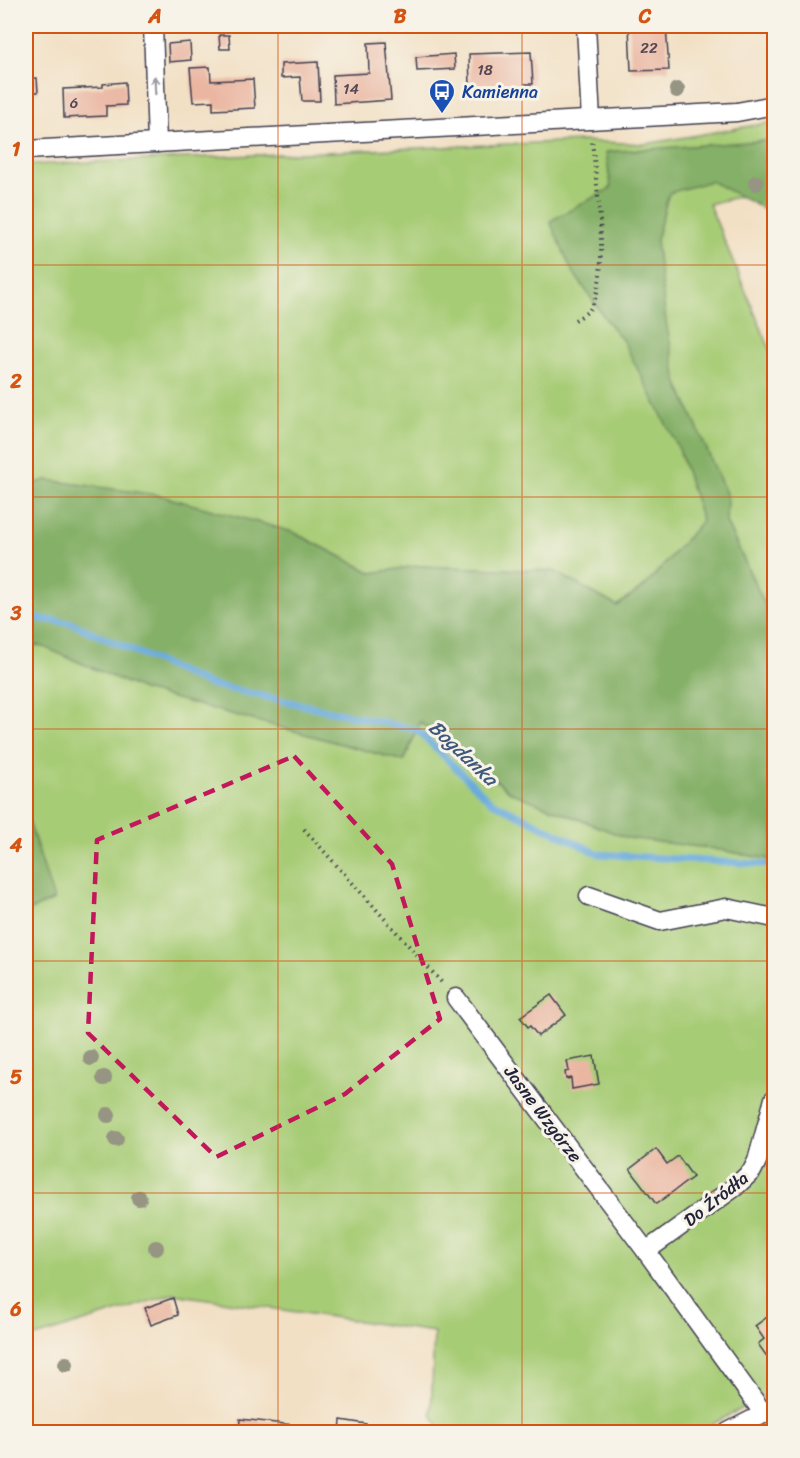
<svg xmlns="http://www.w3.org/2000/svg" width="800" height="1458" font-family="Sriracha,sans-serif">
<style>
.green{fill:#a7cc76;stroke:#647758;stroke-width:1.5}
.forest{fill:#85b067;stroke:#546951;stroke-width:1.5}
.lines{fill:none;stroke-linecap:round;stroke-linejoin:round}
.stream{stroke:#68aadc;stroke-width:7}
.building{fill:#eab6a1}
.minor-casing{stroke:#413e50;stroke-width:21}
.path{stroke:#413e50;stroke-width:4;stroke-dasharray:1.5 4.5;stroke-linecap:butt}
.minor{stroke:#fff;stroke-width:18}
.tree{fill:#969483}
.oneway{stroke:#9c9ca7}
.marked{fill:none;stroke:#c2185b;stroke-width:4.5;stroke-dasharray:12 8;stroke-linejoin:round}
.grid{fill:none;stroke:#d45411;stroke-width:1.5;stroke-opacity:0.55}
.labels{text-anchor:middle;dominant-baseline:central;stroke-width:6;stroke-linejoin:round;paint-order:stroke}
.number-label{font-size:15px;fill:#544754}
.transit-label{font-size:18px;fill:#164399;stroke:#f7f3e8;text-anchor:start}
.street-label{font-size:18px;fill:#22223b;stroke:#f7f3e8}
.water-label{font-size:20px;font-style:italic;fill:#3e587b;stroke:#f7f3e8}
.neatline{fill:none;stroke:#d45411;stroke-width:2}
.grid-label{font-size:20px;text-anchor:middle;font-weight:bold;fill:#d45411}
</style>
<rect width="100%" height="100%" fill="#f7f3e8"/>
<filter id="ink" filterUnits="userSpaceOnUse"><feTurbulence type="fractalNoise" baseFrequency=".0167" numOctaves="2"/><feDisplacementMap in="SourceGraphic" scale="12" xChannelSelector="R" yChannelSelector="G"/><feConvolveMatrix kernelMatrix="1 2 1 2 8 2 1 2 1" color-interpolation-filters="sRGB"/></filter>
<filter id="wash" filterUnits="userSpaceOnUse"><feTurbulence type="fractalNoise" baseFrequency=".008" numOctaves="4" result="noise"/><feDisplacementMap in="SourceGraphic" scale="24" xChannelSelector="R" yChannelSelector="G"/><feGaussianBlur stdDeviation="1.35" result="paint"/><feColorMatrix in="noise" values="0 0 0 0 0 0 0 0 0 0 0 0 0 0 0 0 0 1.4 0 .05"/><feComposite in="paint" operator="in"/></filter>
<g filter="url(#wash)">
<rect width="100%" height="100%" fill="#f2e0c5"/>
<!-- green -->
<g class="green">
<polygon points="774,122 774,188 709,204 774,359 774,624 726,522 702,522 645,586 616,606 554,571 417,566 372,573 293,532 47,480 26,486 26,165 581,141 645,144"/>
<polygon points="26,643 44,647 404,761 420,722 512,793 715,849 774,860 774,1391 698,1432 444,1432 431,1415 434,1332 173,1294 26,1340 26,912 53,900 26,812"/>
</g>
<!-- forest -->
<g class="forest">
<polygon points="774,140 774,205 762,208 711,181 669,193 656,240 666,321 677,381 727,496 726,522 774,624 774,860 715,849 627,838 512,793 420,722 404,761 143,690 44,647 26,643 26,486 47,480 158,495 293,532 372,573 417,566 554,571 617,606 645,586 702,521 679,449 623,341 607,321 571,269 550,221 611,188 606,152"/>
<polygon points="26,812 54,900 26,912"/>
</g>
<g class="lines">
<!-- stream -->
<polyline class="stream" points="26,617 71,623 208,684 417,730 490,801 599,854 774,865"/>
</g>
<g id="blocks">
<!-- building -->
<g class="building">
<polygon points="629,26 666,26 669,70 631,71"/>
<polygon points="219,35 229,35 230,49 220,49"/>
<polygon points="190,42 191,60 169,62 168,44"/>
<polygon points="386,42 391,100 334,104 333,75 369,73 368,43"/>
<polygon points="531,52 533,84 525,84 525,88 514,88 514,91 490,92 489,89 478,90 478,86 470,86 469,54"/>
<polygon points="454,54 455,69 417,71 416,57"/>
<polygon points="318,62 320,101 302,101 300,77 281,78 281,64"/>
<polygon points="210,67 211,81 253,79 255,108 213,110 213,101 193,102 190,68"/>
<polygon points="26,78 37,78 38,92 26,92"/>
<polygon points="125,82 126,105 106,106 106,116 64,118 63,89 103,87 103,84"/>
<polygon points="551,995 566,1015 538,1036 530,1026 528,1027 520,1017"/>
<polygon points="594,1056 599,1084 572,1089 571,1078 566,1079 565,1072 569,1071 567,1061"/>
<polygon points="656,1149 667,1164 678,1156 693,1177 656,1204 630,1169"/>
<polygon points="173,1298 178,1315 151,1325 145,1308"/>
<polygon points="774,1312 774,1364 773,1365 758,1344 764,1339 755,1326"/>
<polygon points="240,1419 311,1427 311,1432 239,1432"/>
<polygon points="341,1420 366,1424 366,1432 340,1432"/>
<polygon points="143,1428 176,1429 176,1432 143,1432"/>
</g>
</g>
</g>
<g filter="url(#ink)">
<use href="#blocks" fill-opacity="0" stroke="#413e50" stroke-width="1.5"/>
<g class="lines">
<defs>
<g id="minor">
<polyline points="153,26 157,143"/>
<polyline points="586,26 591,120"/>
<polyline points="26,150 737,112 774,105"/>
<polyline points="589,896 660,921 726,908 774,918"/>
<polyline points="456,998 646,1251 764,1414"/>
<polyline points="646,1251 735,1187 752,1171 757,1161 774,1099"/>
<polyline points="728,1432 773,1409"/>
</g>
</defs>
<!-- minor casing -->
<use href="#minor" class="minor-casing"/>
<!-- path -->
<g class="path">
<path d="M575 320C580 317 587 313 590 309 612 277 595 178 592 139"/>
<polyline points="304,829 443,984"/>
</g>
<!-- minor -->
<use href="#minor" class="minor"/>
</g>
<!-- trees -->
<g class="tree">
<circle cx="677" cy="90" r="8"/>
<circle cx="756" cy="183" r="8"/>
<circle cx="91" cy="1058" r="8"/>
<circle cx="104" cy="1078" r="8"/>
<circle cx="108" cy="1115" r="8"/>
<circle cx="116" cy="1139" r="8"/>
<circle cx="139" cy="1198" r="8"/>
<circle cx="156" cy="1248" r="8"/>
<circle cx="66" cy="1364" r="8"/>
</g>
<!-- one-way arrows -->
<defs><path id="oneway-shaft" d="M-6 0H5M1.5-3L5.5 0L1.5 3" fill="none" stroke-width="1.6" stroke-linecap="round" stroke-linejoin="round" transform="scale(1.5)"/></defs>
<use class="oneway" href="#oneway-shaft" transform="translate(155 85) rotate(-92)"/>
</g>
<!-- marked area -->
<path class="marked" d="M294 756 392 864 440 1019 345 1094 216 1157 88 1033 97 840Z"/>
<!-- grid -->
<path class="grid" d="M278 26V1432M522 26V1432M26 265H774M26 497H774M26 729H774M26 961H774M26 1193H774"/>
<!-- icons -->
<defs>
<symbol id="bus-pin" viewBox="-11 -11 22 30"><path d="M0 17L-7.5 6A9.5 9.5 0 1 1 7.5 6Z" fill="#1a4fb4" stroke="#f7f3e8"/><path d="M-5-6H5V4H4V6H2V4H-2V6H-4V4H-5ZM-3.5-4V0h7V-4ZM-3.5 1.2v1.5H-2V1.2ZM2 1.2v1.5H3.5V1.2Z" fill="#fff"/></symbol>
</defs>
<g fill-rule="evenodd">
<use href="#bus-pin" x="427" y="77" width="30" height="40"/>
</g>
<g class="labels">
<!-- number labels -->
<g class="number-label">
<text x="649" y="48">22</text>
<text x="485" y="70">18</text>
<text x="351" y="89">14</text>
<text x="74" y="103">6</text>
</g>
<!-- transit labels -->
<g class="transit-label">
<text x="462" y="92">Kamienna</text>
</g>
<!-- street labels -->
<g class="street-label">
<text transform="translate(543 1114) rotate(53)">Jasne Wzgórze</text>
<text transform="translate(716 1199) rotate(-38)">Do Źródła</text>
</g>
<!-- water labels -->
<g class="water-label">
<text transform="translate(463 753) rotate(43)">Bogdanka</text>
</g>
</g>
<!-- margin -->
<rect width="800" height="1458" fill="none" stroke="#f7f3e8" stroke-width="66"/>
<rect x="33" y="33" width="734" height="1392" class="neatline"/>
<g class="grid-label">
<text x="155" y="23">A</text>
<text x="400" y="23">B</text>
<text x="645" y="23">C</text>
<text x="16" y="156">1</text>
<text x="16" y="388">2</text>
<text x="16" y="620">3</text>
<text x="16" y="852">4</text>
<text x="16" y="1084">5</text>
<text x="16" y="1316">6</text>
</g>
</svg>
